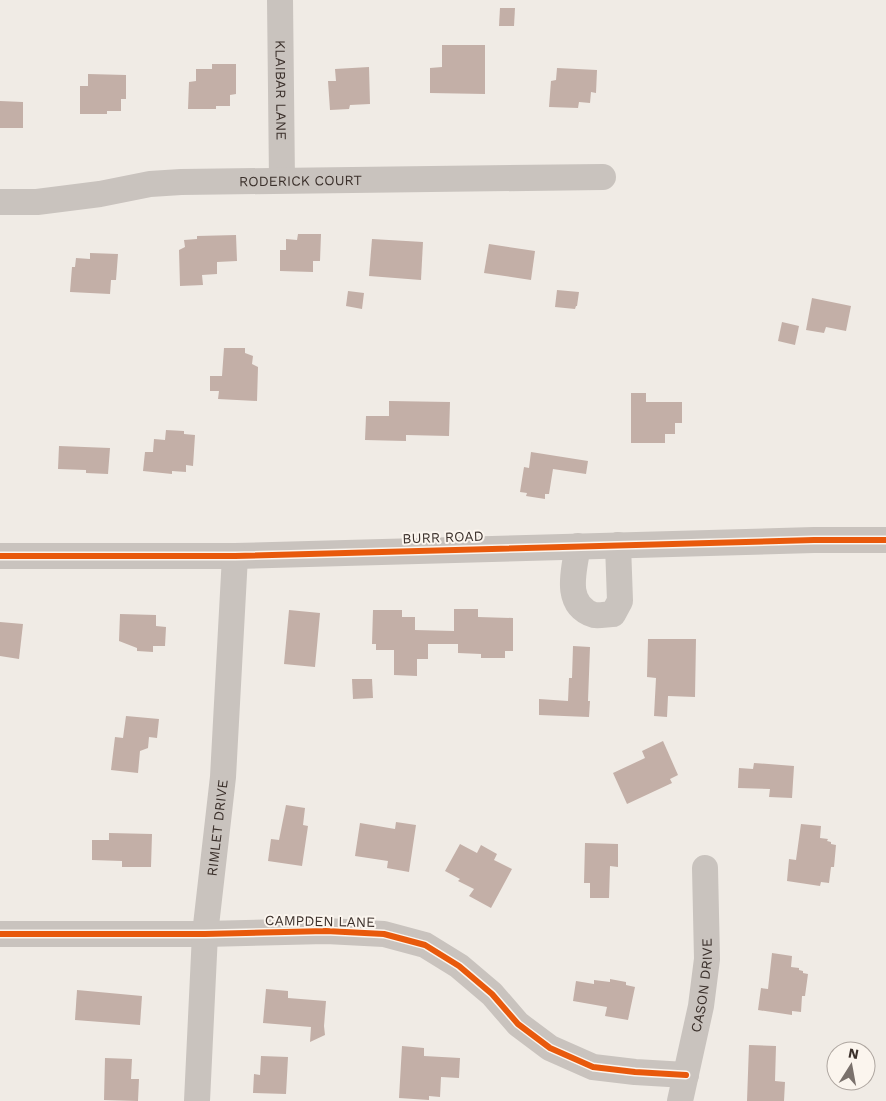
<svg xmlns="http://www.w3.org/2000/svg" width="886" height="1101" font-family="'Work Sans',sans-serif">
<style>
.building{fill:#c3afa7}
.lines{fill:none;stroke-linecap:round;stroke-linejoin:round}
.minor{stroke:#c9c3be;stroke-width:26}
.cycleway-casing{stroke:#fbf5ee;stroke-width:9}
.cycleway{stroke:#e8590c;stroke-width:6}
.labels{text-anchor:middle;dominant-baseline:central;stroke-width:4;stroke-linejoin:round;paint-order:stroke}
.street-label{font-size:14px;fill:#3b302b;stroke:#fbf5ee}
</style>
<rect width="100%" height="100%" fill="#f0ebe5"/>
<!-- building -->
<g class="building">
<polygon points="500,8 515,8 514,26 499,26"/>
<polygon points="442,45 485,45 485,94 430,93 430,68 442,67"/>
<polygon points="212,64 236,64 236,94 230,95 230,106 216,106 216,109 188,109 189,82 196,81 196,69 212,69"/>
<polygon points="369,67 370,104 350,105 349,109 330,110 328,81 336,81 335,69"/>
<polygon points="557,68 597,70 596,93 591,92 590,103 579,102 578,108 549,107 551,81 556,80"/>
<polygon points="88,74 126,75 126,99 121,99 121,111 107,111 107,114 80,114 80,86 88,86"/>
<polygon points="0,101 23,102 23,128 0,128"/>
<polygon points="298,234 321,234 320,261 313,261 313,272 280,271 280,250 286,250 286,239 297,240"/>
<polygon points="236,235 237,261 217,262 217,274 202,275 203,285 180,286 179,250 185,247 184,240 197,239 197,236"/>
<polygon points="372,239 423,242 421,280 369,276"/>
<polygon points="489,244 535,251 531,280 484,273"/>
<polygon points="90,253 118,254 116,280 111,280 110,294 70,292 72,267 75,267 76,258 90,259"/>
<polygon points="557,290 579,292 577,306 576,306 575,309 555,307"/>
<polygon points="348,291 364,293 362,309 346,306"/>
<polygon points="812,298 851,306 846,331 826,327 824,333 806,330"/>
<polygon points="782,322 799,326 795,345 778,341"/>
<polygon points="224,348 245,348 245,353 253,356 252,364 258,367 257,401 218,399 219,391 210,391 210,376 222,376"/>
<polygon points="631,393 646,393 646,402 682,402 682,423 675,423 675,434 665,434 665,443 631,443"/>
<polygon points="389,401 450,402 449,436 406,435 406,441 365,440 366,416 389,416"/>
<polygon points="166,430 184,431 184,434 195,435 193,466 186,465 186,472 172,471 172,474 143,471 145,452 153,452 154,439 165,440"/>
<polygon points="59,446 110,448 108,474 86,473 86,470 58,469"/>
<polygon points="531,452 588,461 586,474 553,469 549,494 545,494 545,499 526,496 527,493 520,492 524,467 529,468"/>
<polygon points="454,609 478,609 478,617 513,618 513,651 505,651 505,658 481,658 481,654 458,653 458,644 428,644 428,659 417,659 417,676 394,675 394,650 376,650 376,644 372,644 373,610 402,610 402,617 415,617 415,630 454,631"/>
<polygon points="289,610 320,613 315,667 284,664"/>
<polygon points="120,614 156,615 156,626 166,627 165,646 153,646 153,652 137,651 137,648 119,641"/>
<polygon points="0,622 23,624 19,659 0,656"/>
<polygon points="648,639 696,639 695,697 668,696 667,717 654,716 656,678 647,677"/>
<polygon points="573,646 590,647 588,701 590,701 589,717 539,715 539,699 568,701 569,678 572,678"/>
<polygon points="352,679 372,679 373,698 353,699"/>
<polygon points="126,716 159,719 157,738 149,737 148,748 140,751 138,773 111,770 115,737 123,738"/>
<polygon points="663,741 678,775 670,779 672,783 627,804 613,773 645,758 642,751"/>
<polygon points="754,763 794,766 792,798 769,797 770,789 738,788 739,768 753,769"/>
<polygon points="286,805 305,808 303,825 308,826 302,866 268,861 271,839 279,840"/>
<polygon points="396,822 416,825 409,872 387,868 388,861 355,856 360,823 395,829"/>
<polygon points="801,824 821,826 820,838 828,839 827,841 831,842 831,844 836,845 834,867 831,867 829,883 821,882 820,886 787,881 789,859 796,860"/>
<polygon points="109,833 152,834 151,867 122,867 122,861 92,860 92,840 109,840"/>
<polygon points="585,843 618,844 618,867 610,866 609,898 590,898 590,883 584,883"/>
<polygon points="460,844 477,853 481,845 497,854 494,860 512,869 491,908 469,896 474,889 458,881 460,879 445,871"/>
<polygon points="772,953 792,956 791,967 799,968 799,970 803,971 803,973 808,974 805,996 802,996 801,1012 792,1011 792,1015 758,1010 761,988 768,989"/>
<polygon points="610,979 626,982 626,985 635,987 628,1020 605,1016 607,1007 573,1001 576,981 594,984 594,980 610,982"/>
<polygon points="266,989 288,991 288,998 326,1001 324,1026 325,1035 310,1042 311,1027 263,1023"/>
<polygon points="77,990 142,996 140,1025 75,1020"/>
<polygon points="749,1045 776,1046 775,1081 785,1082 784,1101 747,1101"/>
<polygon points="402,1046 424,1048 424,1056 460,1058 459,1078 441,1077 440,1097 429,1096 429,1100 399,1098"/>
<polygon points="261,1056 288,1057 286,1094 253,1093 254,1074 260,1075"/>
<polygon points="105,1058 132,1059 131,1079 139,1079 138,1101 104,1100"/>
</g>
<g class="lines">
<!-- minor -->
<g class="minor">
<path id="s1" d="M280 0 282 180"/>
<path id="s2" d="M0 202H37L100 194 150 184 181 182 603 177"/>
<path d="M578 546C574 570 563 605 594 615 599 616 608 614 613 614L620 601 618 545"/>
<polyline points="0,556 235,556 814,540 886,540"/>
<polyline points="0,934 205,934 326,931 384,934 425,945 459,966 492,994 518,1024 550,1048 593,1067 635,1072 686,1075"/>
<path id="s3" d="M197 1101 205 934 223 777 235 556"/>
<path id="s4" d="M680 1101 701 1006 707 959 705 868"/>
</g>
<defs>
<g id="cycleway">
<polyline points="0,556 235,556 814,540 886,540"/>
<polyline points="0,934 205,934 326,931 384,934 425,945 459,966 492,994 518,1024 550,1048 593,1067 635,1072 686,1075"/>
</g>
</defs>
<!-- cycleway casing -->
<use href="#cycleway" class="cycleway-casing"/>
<!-- cycleway -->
<use href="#cycleway" class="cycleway"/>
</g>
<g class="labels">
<!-- street labels -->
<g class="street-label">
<text stroke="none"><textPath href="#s1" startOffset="90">KLAIBAR LANE</textPath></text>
<text stroke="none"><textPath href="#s2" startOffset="302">RODERICK COURT</textPath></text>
<text transform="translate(443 537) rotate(-2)">BURR ROAD</text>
<text stroke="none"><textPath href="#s3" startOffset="274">RIMLET DRIVE</textPath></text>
<text transform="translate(320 921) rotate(1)">CAMPDEN LANE</text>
<text stroke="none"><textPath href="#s4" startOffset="118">CASON DRIVE</textPath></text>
</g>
</g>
<!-- north arrow -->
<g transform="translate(851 1066) rotate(11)"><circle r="24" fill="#fbf5ee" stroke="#aea6a0"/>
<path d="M0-4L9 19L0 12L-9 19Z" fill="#7a716c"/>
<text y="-8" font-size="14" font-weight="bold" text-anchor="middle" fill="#3b302b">N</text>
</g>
</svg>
